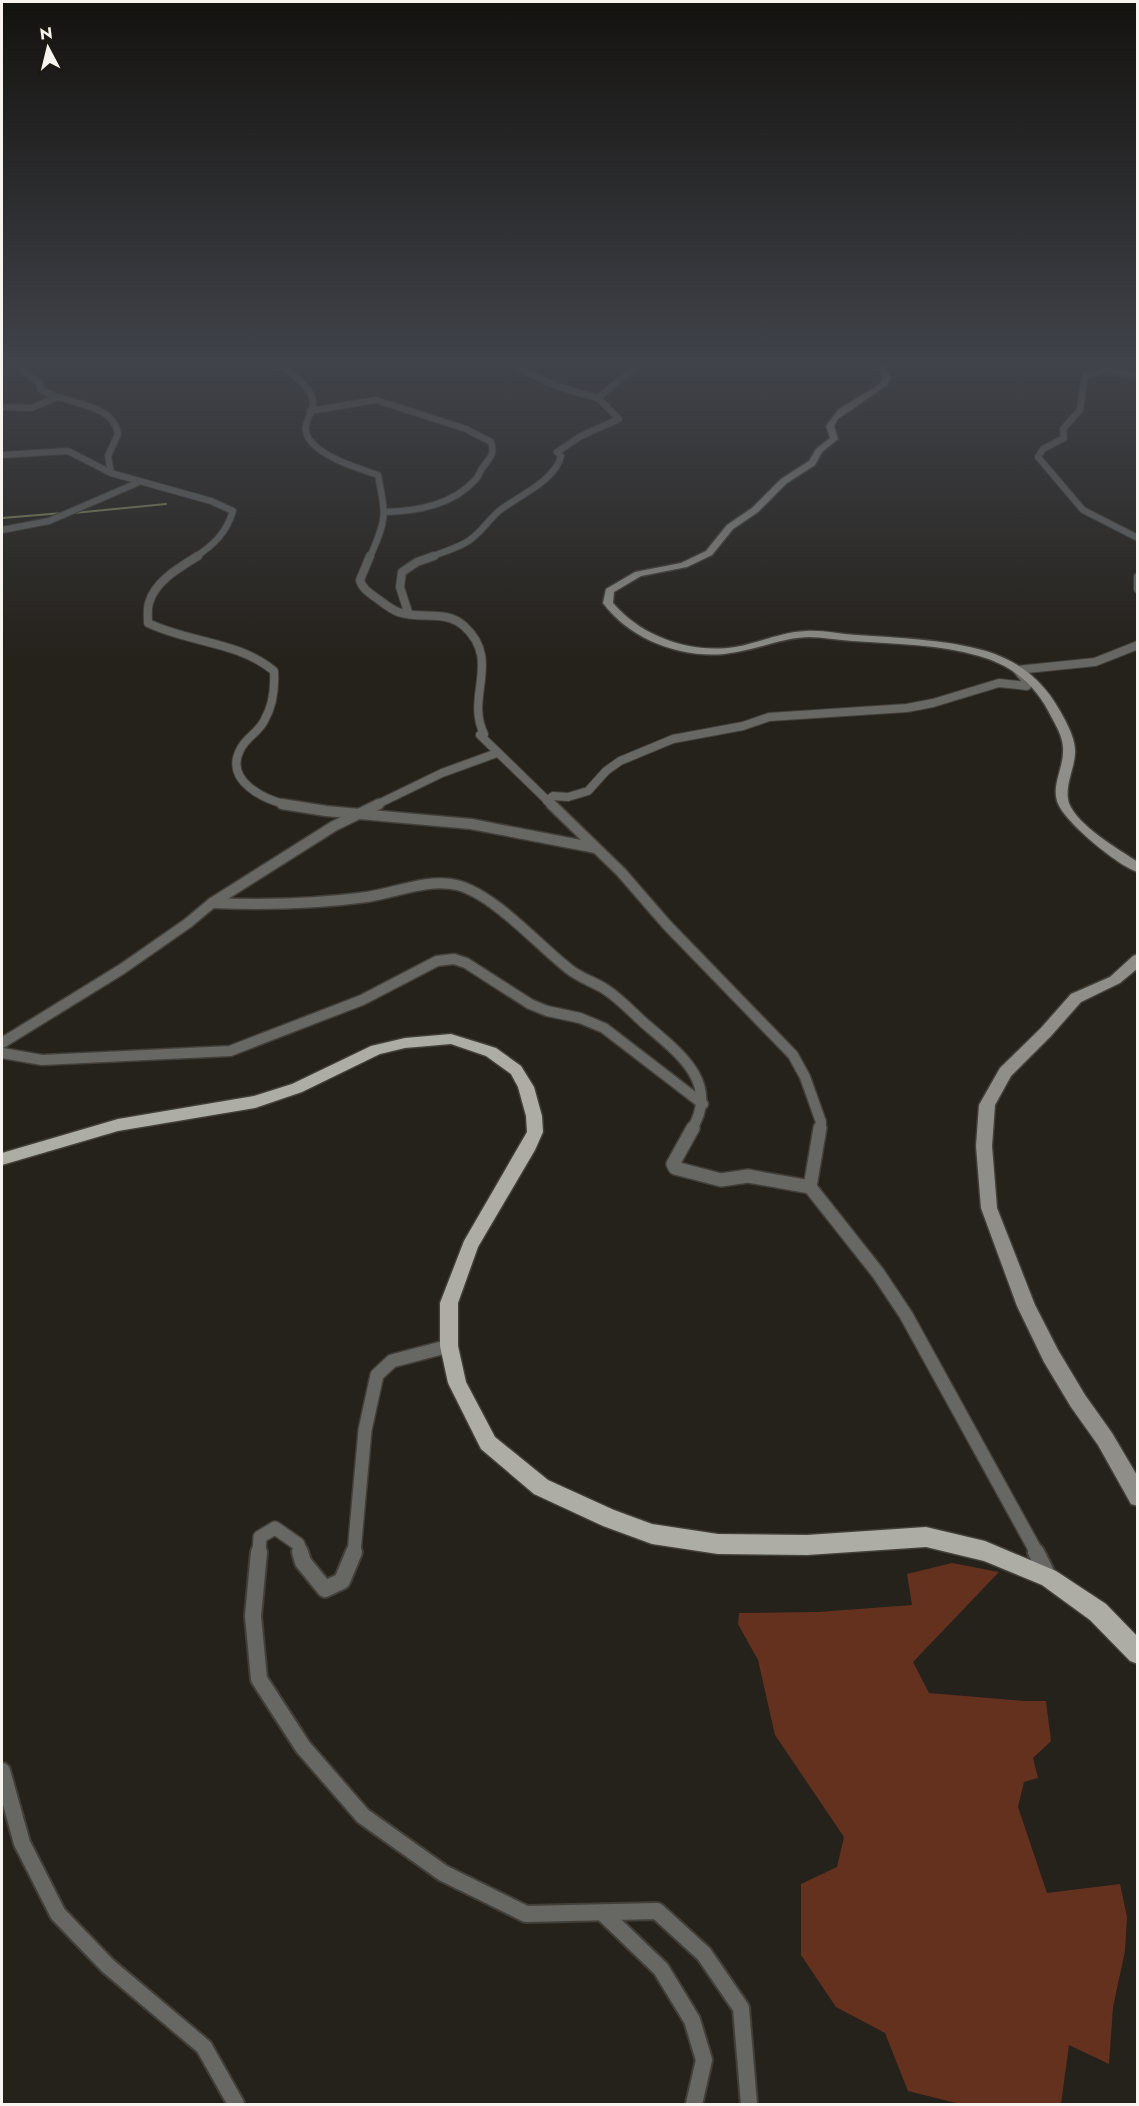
<svg xmlns="http://www.w3.org/2000/svg" width="1139" height="2106" font-family="Jost,sans-serif">
<style>
.green{fill:#65311f}
.lines{fill:none;stroke-linecap:round;stroke-linejoin:round}
.stream{stroke:#888e5d;stroke-width:2}
.street-far4-casing{stroke:#423f39;stroke-width:8}
.street-far3-casing{stroke:#423f39;stroke-width:10}
.street-far2-casing{stroke:#423f39;stroke-width:13}
.street-far1-casing{stroke:#423f39;stroke-width:16}
.street-casing{stroke:#423f39;stroke-width:20}
.secondary-casing{stroke:#423f39;stroke-width:3}
.primary-casing{stroke:#423f39;stroke-width:3}
.street-far4{stroke:#676763;stroke-width:6}
.street-far3{stroke:#676763;stroke-width:8}
.street-far2{stroke:#676763;stroke-width:10}
.street-far1{stroke:#676763;stroke-width:13}
.street{stroke:#676763;stroke-width:16}
.secondary{fill:#8f8e88;fill-rule:evenodd}
.primary{fill:#adaca5;fill-rule:evenodd}
</style>
<rect width="100%" height="100%" fill="#25211b"/>
<!-- green -->
<polygon class="green" points="952,1563 999,1572 913,1662 929,1693 1025,1701 1046,1701 1051,1741 1033,1758 1038,1778 1024,1782 1018,1807 1047,1893 1120,1884 1127,1917 1125,1951 1113,2007 1109,2064 1069,2045 1061,2104 960,2104 908,2091 885,2033 836,2007 801,1955 801,1884 837,1867 844,1837 775,1735 758,1660 738,1624 739,1613 818,1612 912,1605 907,1574"/>
<g class="lines">
<!-- stream -->
<g class="stream">
<polyline points="74,513 166,504"/>
<polyline points="2,518 63,513"/>
</g>
<defs>
<g id="street-far4">
<path d="M21 366 24 372 40 383V389C63 405 113 401 118 434L108 456 111 473 211 501 233 511C226 533 214 545 195 557"/>
<path d="M281 366C292 374 314 388 313 404 312 416 300 426 309 439 322 458 358 468 378 475 386 517 387 518 370 557"/>
<path d="M517 366C543 383 568 390 598 398"/>
<polyline points="1138,375 1106,370 1085,375 1080,410 1063,429 1064,438 1043,449 1038,457 1083,510 1138,538"/>
<polyline points="2,407 31,408 55,398"/>
<path d="M310 411 376 400 466 429 491 442C495 454 490 458 483 467 480 471 479 476 476 479 453 505 418 511 385 512"/>
<polyline points="2,455 68,451 111,473"/>
<polyline points="2,530 49,521 137,483"/>
<path d="M430 557C441 553 454 549 465 543 479 536 487 521 499 511 518 496 555 481 561 456L557 452 581 436 619 419 598 398 636 366"/>
</g>
<g id="street-far3">
<path d="M198 556C180 567 155 581 149 603 147 609 148 617 148 623 189 643 238 641 274 671 275 688 273 706 264 721 258 733 245 738 240 750 224 781 265 800 288 805"/>
<path d="M370 556 360 580C362 588 368 592 375 597 382 602 390 609 398 612 420 620 445 609 464 626 502 660 465 697 484 734L480 735 552 805"/>
<polyline points="1138,577 1138,589"/>
<polyline points="408,612 400,587 402,572 417,562 434,556"/>
<polyline points="547,801 553,796 568,797 588,791 606,771 620,761 673,739 743,726 769,717 907,708 933,703 999,683 1027,686 1028,683 1017,670 1095,662 1138,645"/>
<polyline points="376,805 442,773 497,753"/>
</g>
<g id="street-far2">
<polyline points="282,804 326,811 471,824 596,848"/>
<polyline points="551,804 621,872 667,925 793,1055 805,1077 821,1122 820,1129"/>
<path d="M212 903C263 905 316 904 367 897 395 893 428 878 457 885 495 895 538 945 569 969 580 978 594 982 605 989 619 998 631 1011 643 1022 676 1051 721 1081 692 1129"/>
<polyline points="2,1043 122,969 188,923 212,903 334,826 379,804"/>
<polyline points="2,1053 42,1060 230,1051 362,1000 437,961 454,959 466,963 530,1004 547,1011 580,1018 604,1028 703,1104"/>
</g>
<g id="street-far1">
<polyline points="693,1128 673,1164 675,1168 721,1180 748,1176 810,1187"/>
<polyline points="820,1128 810,1187 878,1273 906,1315 1037,1553"/>
<polyline points="259,1553 260,1537 275,1528 298,1544 301,1553"/>
<polyline points="354,1553 365,1430 377,1375 392,1361 449,1346"/>
</g>
<g id="street">
<polyline points="259,1552 253,1616 259,1679 303,1747 363,1816 443,1873 526,1914 657,1911 704,1954 741,2008 749,2104"/>
<polyline points="300,1552 303,1562 325,1589 342,1581 354,1552"/>
<polyline points="1036,1552 1049,1578"/>
<polyline points="2,1771 22,1843 58,1914 108,1966 204,2047 236,2104"/>
<polyline points="604,1914 661,1969 692,2020 704,2060 694,2104"/>
</g>
<g id="secondary">
<path d="M878 366H885L891 378 887 385 838 419 834 426 838 439 822 452 815 465 787 483 758 512 733 529 712 555 687 567 641 576 614 592 613 603C642 637 691 654 735 647 759 643 781 632 806 631 823 630 839 634 856 635 899 638 943 639 986 651 1024 663 1047 684 1065 720 1070 730 1076 742 1075 754 1074 770 1064 787 1069 803 1077 825 1118 849 1138 862V872C1119 867 1062 820 1057 801 1052 785 1063 768 1063 752 1064 740 1058 729 1052 718 1036 685 1014 666 979 656 938 644 895 644 853 641 838 640 823 637 808 637 783 638 761 648 737 652 689 662 632 642 603 603L606 589 635 572 681 563 706 551 727 525 752 508 781 479 809 461 816 449 830 438 826 426 839 409 880 384 883 378Z"/>
<polygon points="1138,954 1138,968 1120,983 1081,1002 1051,1036 1011,1076 995,1105 992,1146 997,1208 1035,1305 1058,1350 1085,1395 1112,1433 1138,1477 1138,1506 1131,1504 1098,1445 1071,1407 1044,1362 1017,1306 981,1208 976,1146 979,1105 1000,1068 1041,1028 1071,994 1110,977 1133,956"/>
</g>
<polygon id="primary" points="451,1034 496,1048 521,1066 534,1087 542,1116 543,1132 535,1150 478,1247 458,1303 458,1346 466,1382 495,1437 548,1480 614,1510 652,1524 718,1534 807,1535 926,1527 985,1541 1056,1571 1106,1604 1138,1637 1138,1664 1130,1661 1090,1620 1042,1585 984,1561 926,1547 807,1555 718,1554 652,1544 603,1526 534,1494 481,1449 448,1383 440,1346 440,1303 464,1241 527,1132 526,1116 518,1087 511,1074 486,1056 451,1044 405,1048 380,1054 302,1092 255,1108 118,1131 2,1165 2,1153 118,1119 254,1096 292,1084 371,1046 405,1038"/>
</defs>
<!-- street-far4 casing -->
<use href="#street-far4" class="street-far4-casing"/>
<!-- street-far3 casing -->
<use href="#street-far3" class="street-far3-casing"/>
<!-- street-far2 casing -->
<use href="#street-far2" class="street-far2-casing"/>
<!-- street-far1 casing -->
<use href="#street-far1" class="street-far1-casing"/>
<!-- street casing -->
<use href="#street" class="street-casing"/>
<!-- secondary casing -->
<use href="#secondary" class="secondary-casing"/>
<!-- primary casing -->
<use href="#primary" class="primary-casing"/>
<!-- street-far4 -->
<use href="#street-far4" class="street-far4"/>
<!-- street-far3 -->
<use href="#street-far3" class="street-far3"/>
<!-- street-far2 -->
<use href="#street-far2" class="street-far2"/>
<!-- street-far1 -->
<use href="#street-far1" class="street-far1"/>
<!-- street -->
<use href="#street" class="street"/>
<!-- secondary -->
<use href="#secondary" class="secondary"/>
<!-- primary -->
<use href="#primary" class="primary"/>
</g>
<!-- sky -->
<linearGradient id="sky" x2="0" y2="1"><stop stop-color="#14120f"/><stop offset="0.55" stop-color="#40434a"/><stop offset="1" stop-color="#40434a" stop-opacity="0"/></linearGradient>
<rect width="1139" height="661" fill="url(#sky)"/>
<!-- border -->
<rect width="1139" height="2106" fill="none" stroke="#f7f4f0" stroke-width="6"/>
<!-- north arrow -->
<g transform="translate(48 48) rotate(353)" stroke="#1c1812" stroke-width="4.5" paint-order="stroke">
<path d="M0-4.5L10 22L0 15L-10 22Z" fill="#f7f4f0"/>
<text y="-9" font-size="16" font-weight="bold" text-anchor="middle" fill="#f7f4f0">N</text>
</g>
</svg>
